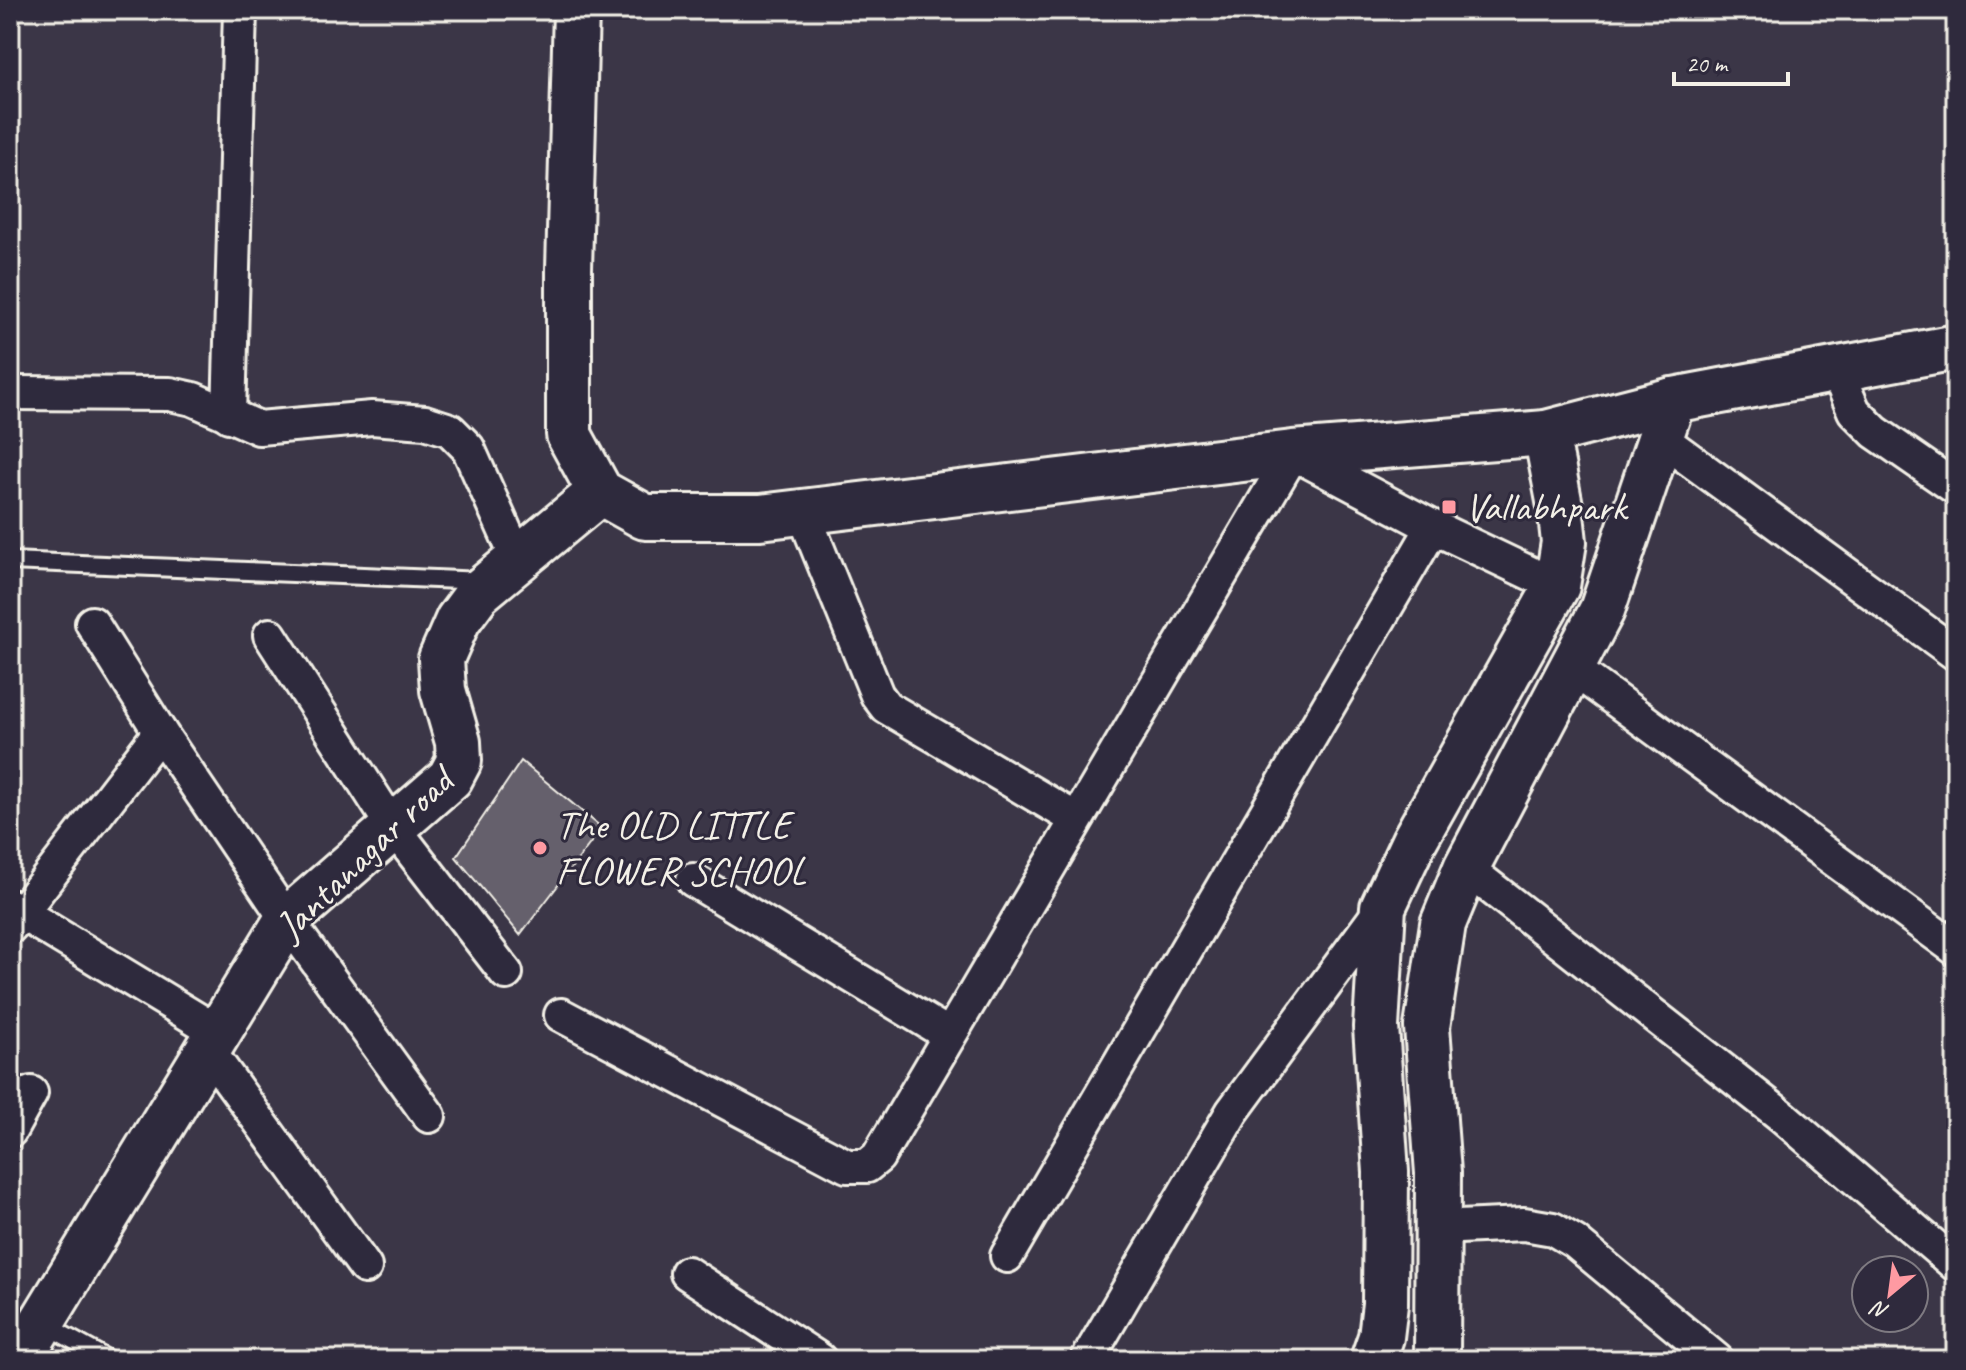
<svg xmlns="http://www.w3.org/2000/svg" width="1966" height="1370" font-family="Caveat,sans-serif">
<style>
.building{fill:#65616c;stroke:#f4f1e8;stroke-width:2}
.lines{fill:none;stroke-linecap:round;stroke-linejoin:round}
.lane-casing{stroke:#f4f1e8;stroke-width:22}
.street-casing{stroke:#f4f1e8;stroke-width:38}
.secondary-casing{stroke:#f4f1e8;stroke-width:50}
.lane{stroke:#2f2a3d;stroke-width:16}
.street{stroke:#2f2a3d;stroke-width:32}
.secondary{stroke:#2f2a3d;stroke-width:44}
.poi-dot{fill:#ff9aa2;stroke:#2f2a3d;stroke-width:3}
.labels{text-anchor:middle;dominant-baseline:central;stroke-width:6;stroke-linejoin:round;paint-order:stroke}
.poi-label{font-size:40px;fill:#f4f1e8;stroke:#2f2a3d;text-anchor:start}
.street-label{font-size:40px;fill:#f4f1e8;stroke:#2f2a3d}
</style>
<rect width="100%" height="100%" fill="#3b3647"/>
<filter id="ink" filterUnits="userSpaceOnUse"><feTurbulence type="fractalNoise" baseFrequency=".0125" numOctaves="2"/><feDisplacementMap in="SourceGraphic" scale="16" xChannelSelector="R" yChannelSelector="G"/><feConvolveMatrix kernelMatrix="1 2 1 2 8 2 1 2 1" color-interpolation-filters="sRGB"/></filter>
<g filter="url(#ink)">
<!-- building -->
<polygon class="building" points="521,761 602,828 520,935 456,857"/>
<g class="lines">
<defs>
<g id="lane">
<polyline points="10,561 483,581"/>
<polyline points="44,1324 109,1360"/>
</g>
<g id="street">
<polyline points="1836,369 1854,411 1875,432 1956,488"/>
<polyline points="10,393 170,394 193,399 259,428 372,418 425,422 450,430 468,448 518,560"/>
<polyline points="229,416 240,10"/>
<polyline points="1659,437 1956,654"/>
<polyline points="803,512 877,695 886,707 1076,819"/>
<polyline points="92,623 160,732 287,920 429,1116"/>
<polyline points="270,635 393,827 506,973"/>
<polyline points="1572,668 1956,949"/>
<polyline points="1466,868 1782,1116 1956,1265"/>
<polyline points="693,880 949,1035"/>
<polyline points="10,906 218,1032"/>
<polyline points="10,927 160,732"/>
<polyline points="561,1015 847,1166 867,1166 878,1157 1293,453 1433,527 1557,586"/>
<polyline points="208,1050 365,1267"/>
<polyline points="10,1131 31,1093"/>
<polyline points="1437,1228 1524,1224 1553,1229 1575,1242 1717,1360"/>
<polyline points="1007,1256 1433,527"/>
<polyline points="687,1273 820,1360"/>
<polyline points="1087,1360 1232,1112 1383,907"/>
</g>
<g id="secondary">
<polyline points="576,10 569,269 569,435 600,492 645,517 760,517 1293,453 1546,433 1673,400 1956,347"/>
<polyline points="19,1360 287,920 450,778 459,761 458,742 443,690 441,659 458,620 478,593 600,492"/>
<polyline points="1373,1360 1381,1337 1385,1304 1386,1172 1376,1027 1383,907 1414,841 1557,586 1564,542 1560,506 1546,433"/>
<polyline points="1437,1360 1438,1173 1427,1027 1443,924 1466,868 1602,610 1673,400"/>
</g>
</defs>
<!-- lane casing -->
<use href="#lane" class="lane-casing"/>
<!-- street casing -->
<use href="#street" class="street-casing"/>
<!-- secondary casing -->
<use href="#secondary" class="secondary-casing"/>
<!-- lane -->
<use href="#lane" class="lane"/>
<!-- street -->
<use href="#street" class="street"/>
<!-- secondary -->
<use href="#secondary" class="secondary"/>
</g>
</g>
<!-- markers -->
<g class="poi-dot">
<rect x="1441" y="499" width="16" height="16" rx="4"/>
<circle cx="540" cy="848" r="8"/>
</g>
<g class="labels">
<!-- poi labels -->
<g class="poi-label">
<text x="1465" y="507">Vallabhpark</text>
<text x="556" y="825">The OLD LITTLE<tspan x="556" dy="46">FLOWER SCHOOL</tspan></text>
</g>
<!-- street labels -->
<g class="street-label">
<text transform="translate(364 854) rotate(-44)">Jantanagar road</text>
</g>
</g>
<!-- margin -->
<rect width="1966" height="1370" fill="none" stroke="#2f2a3d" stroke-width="40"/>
<rect x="20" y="20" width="1926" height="1330" fill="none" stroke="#f4f1e8" stroke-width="3" filter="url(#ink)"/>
<!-- north arrow -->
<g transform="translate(1890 1294) rotate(209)"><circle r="38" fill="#2f2a3d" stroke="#7e7a81" stroke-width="2"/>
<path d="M0-6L14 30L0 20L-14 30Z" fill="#ff9aa2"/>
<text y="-12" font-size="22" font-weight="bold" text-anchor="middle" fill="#f4f1e8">N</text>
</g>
<!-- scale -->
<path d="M1674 72v12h114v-12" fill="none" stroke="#f4f1e8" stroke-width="4"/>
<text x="1686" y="72" font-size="24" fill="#f4f1e8" stroke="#2f2a3d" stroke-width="6" paint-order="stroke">20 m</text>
</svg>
